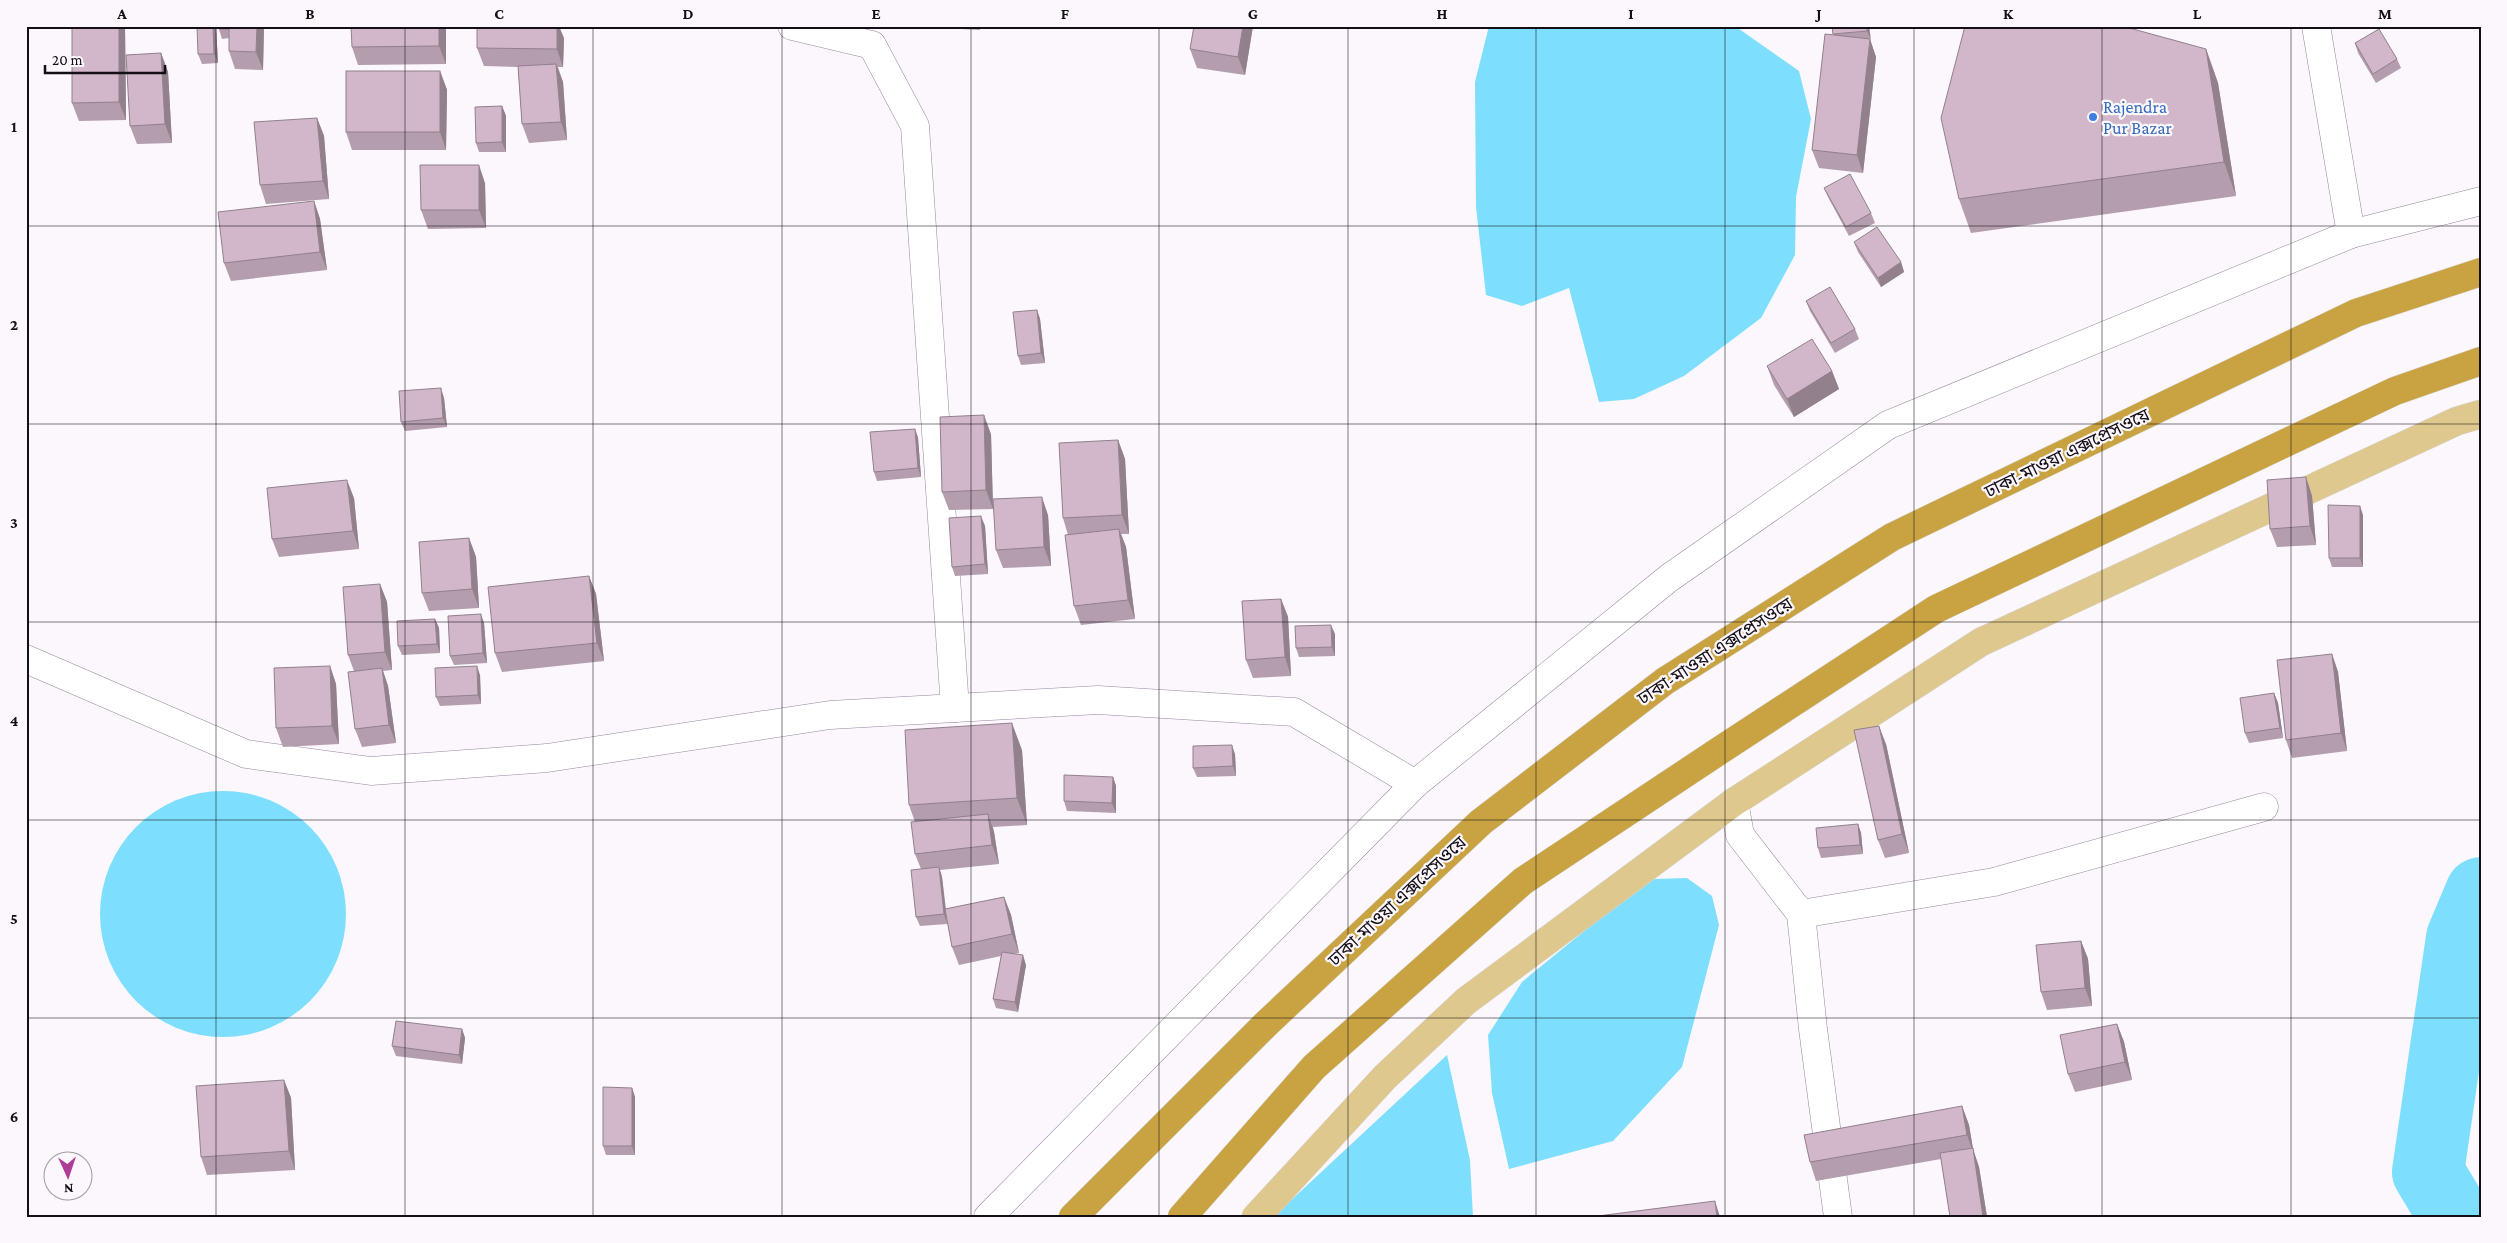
<svg xmlns="http://www.w3.org/2000/svg" width="2507" height="1243" font-family="'Crimson Pro','Noto Sans Bengali',serif">
<style>
.water{fill:#7ddffd}
.lines{fill:none;stroke-linecap:round;stroke-linejoin:round}
.river{stroke:#7ddffd;stroke-width:72}
.minor-casing{stroke:#98879e;stroke-width:29}
.major-casing{stroke:#d5d4d5;stroke-width:29}
.highway-casing{stroke:#d5d4d5;stroke-width:29}
.minor{stroke:#fff;stroke-width:28}
.major{stroke:#dfc88d;stroke-width:28}
.highway{stroke:#c9a341;stroke-width:28}
.wall{fill:#b49dad}
.shaded-wall{fill:#92808d}
.building{fill:#d1b7c9;stroke:#92808d}
.grid{fill:none;stroke:#140e16;stroke-width:1;stroke-opacity:0.55}
.shop-dot{fill:#3f7fe0;stroke:#fbf7fc;stroke-width:2}
.labels{text-anchor:middle;dominant-baseline:central;stroke-width:4.5;stroke-linejoin:round;paint-order:stroke}
.shop-label{font-size:18px;fill:#366cbe;stroke:#fbf7fc;text-anchor:start}
.street-label{font-size:18px;fill:#140e16;stroke:#fbf7fc}
.neatline{fill:none;stroke:#140e16;stroke-width:2}
.grid-label{font-size:16px;text-anchor:middle;font-weight:bold;fill:#140e16}
</style>
<rect width="100%" height="100%" fill="#fbf7fc"/>
<!-- water -->
<g class="water">
<polygon points="1489,26 1735,26 1799,71 1811,119 1796,197 1795,255 1761,318 1684,376 1634,399 1599,402 1569,288 1522,306 1486,295 1476,207 1475,82"/>
<circle cx="223" cy="914" r="123"/>
<polygon points="1687,878 1712,896 1719,925 1682,1067 1613,1141 1509,1169 1492,1093 1488,1035 1522,982 1611,909 1654,879"/>
<polygon points="1447,1055 1470,1160 1473,1217 1273,1217"/>
</g>
<g class="lines">
<!-- river -->
<polyline class="river" points="2455,1217 2428,1172 2462,938 2481,893"/>
<defs>
<g id="minor">
<polyline points="792,26 872,45 915,126 955,708"/>
<polyline points="2316,26 2351,234"/>
<polyline points="26,659 246,754 371,771 547,758 830,715 1098,700 1294,712 1415,784"/>
<polyline points="1734,802 1740,835 1801,914 1813,1029 1838,1217"/>
<polyline points="1801,914 1994,882 2264,807"/>
<polyline points="988,1217 1415,784 1669,578 1888,425 2351,234 2481,201"/>
</g>
<polyline id="major" points="1256,1217 1385,1077 1466,1001 1734,802 1981,642 2457,421 2481,414"/>
<g id="highway">
<polyline points="1073,1217 1266,1024 1481,822 1665,681 1892,537 2356,313 2481,272"/>
<polyline points="1182,1217 1314,1067 1523,881 1719,751 1936,609 2395,391 2481,361"/>
</g>
</defs>
<!-- minor casing -->
<use href="#minor" class="minor-casing"/>
<!-- major casing -->
<use href="#major" class="major-casing"/>
<!-- highway casing -->
<use href="#highway" class="highway-casing"/>
<!-- minor -->
<use href="#minor" class="minor"/>
<!-- major -->
<use href="#major" class="major"/>
<!-- highway -->
<use href="#highway" class="highway"/>
</g>
<!-- wall -->
<g class="wall">
<polygon points="72,26 125,26 126,120 79,121 72,103"/>
<polygon points="216,26 218,63 202,64 198,54"/>
<polygon points="218,26 264,26 263,70 235,69 229,51 229,38 222,39 219,29"/>
<polygon points="446,26 446,64 358,65 352,47"/>
<polygon points="940,26 980,26 980,30 941,28"/>
<polygon points="1253,26 1245,75 1197,68 1190,49"/>
<polygon points="1832,26 1869,26 1870,40 1876,57 1863,173 1819,168 1812,150 1833,35"/>
<polygon points="564,38 563,67 558,67 563,82 567,140 529,143 522,124 518,67 484,66 477,48"/>
<polygon points="2355,43 2397,59 2401,68 2376,83 2358,53"/>
<polygon points="2206,49 2218,83 2236,196 1971,233 1959,199"/>
<polygon points="161,53 168,72 172,143 137,144 130,126"/>
<polygon points="440,71 447,90 446,150 352,150 346,132"/>
<polygon points="502,106 506,116 506,152 479,152 476,143"/>
<polygon points="317,118 324,136 329,199 266,204 260,185"/>
<polygon points="485,183 486,228 428,229 421,210"/>
<polygon points="1824,188 1871,213 1875,223 1849,236 1828,197"/>
<polygon points="314,201 320,219 327,270 231,281 224,263"/>
<polygon points="1854,242 1901,262 1904,272 1881,287 1858,252"/>
<polygon points="1806,301 1855,329 1859,339 1835,353 1810,311"/>
<polygon points="1037,310 1040,319 1045,363 1021,365 1018,356"/>
<polygon points="1767,366 1832,371 1839,389 1794,417 1774,385"/>
<polygon points="444,398 447,427 405,431 401,422"/>
<polygon points="915,429 918,438 921,477 877,481 874,472"/>
<polygon points="991,434 993,509 949,510 942,492"/>
<polygon points="1118,440 1125,459 1129,534 1121,534 1126,547 1135,619 1081,625 1074,606 1068,535 1063,518"/>
<polygon points="2306,477 2312,496 2316,545 2277,547 2270,529"/>
<polygon points="354,498 359,549 279,557 272,539"/>
<polygon points="1048,515 1051,566 1003,568 996,550"/>
<polygon points="2363,515 2363,567 2332,567 2329,558"/>
<polygon points="985,526 988,574 955,576 952,567"/>
<polygon points="469,538 476,557 479,608 429,611 422,593"/>
<polygon points="589,576 596,594 604,661 502,672 495,653"/>
<polygon points="380,584 387,602 392,670 383,671 388,686 396,743 362,747 355,729 354,671 348,655"/>
<polygon points="1281,599 1288,617 1291,676 1253,678 1246,660"/>
<polygon points="435,619 439,628 440,653 402,655 398,646"/>
<polygon points="484,623 487,663 454,665 450,656"/>
<polygon points="1335,634 1335,656 1299,657 1296,648"/>
<polygon points="2332,654 2338,672 2347,751 2292,758 2286,740"/>
<polygon points="330,666 336,684 339,744 283,747 276,728"/>
<polygon points="480,675 481,704 440,706 436,697"/>
<polygon points="2274,693 2278,703 2283,738 2249,743 2245,733"/>
<polygon points="1886,744 1909,853 1885,858 1878,840"/>
<polygon points="1022,750 1027,825 993,827 994,832 999,864 940,870 942,877 946,909 1004,897 1011,915 1019,953 1013,954 1026,965 1018,1012 996,1008 993,999 1001,956 959,965 952,947 946,916 947,924 920,926 916,917 921,869 915,854 915,822 909,805"/>
<polygon points="1235,754 1236,776 1197,777 1193,768"/>
<polygon points="1113,777 1116,786 1116,813 1067,811 1064,801"/>
<polygon points="1858,824 1861,833 1863,854 1821,858 1818,848"/>
<polygon points="2081,941 2088,959 2092,1006 2047,1010 2041,992"/>
<polygon points="2117,1024 2124,1042 2132,1080 2075,1092 2068,1074"/>
<polygon points="462,1029 465,1038 462,1064 396,1056 392,1046"/>
<polygon points="284,1080 291,1098 295,1170 207,1175 201,1157"/>
<polygon points="632,1088 635,1097 635,1155 606,1155 603,1146"/>
<polygon points="1962,1106 1969,1125 1973,1149 1979,1167 1987,1217 1950,1217 1941,1159 1816,1181 1810,1162"/>
</g>
<!-- shaded-wall -->
<g class="shaded-wall">
<polygon points="119,26 125,26 126,120 119,102"/>
<polygon points="213,26 216,26 218,63 214,54"/>
<polygon points="257,26 264,26 263,70 256,52"/>
<polygon points="439,26 446,26 446,64 439,46"/>
<polygon points="557,26 559,26 564,38 563,67 557,49"/>
<polygon points="1243,26 1253,26 1245,75 1238,57"/>
<polygon points="1867,26 1869,26 1871,40 1867,31"/>
<polygon points="1870,39 1876,57 1863,173 1857,155"/>
<polygon points="2206,49 2218,83 2236,196 2224,162"/>
<polygon points="161,53 168,72 172,143 165,124"/>
<polygon points="556,64 563,82 567,140 561,122"/>
<polygon points="440,71 447,90 446,150 440,132"/>
<polygon points="502,106 506,116 506,152 502,142"/>
<polygon points="26,113 28,142 26,136"/>
<polygon points="317,118 324,136 329,199 323,181"/>
<polygon points="479,165 485,183 486,228 479,210"/>
<polygon points="314,201 320,219 327,270 320,252"/>
<polygon points="1901,262 1904,272 1881,287 1878,278"/>
<polygon points="1037,310 1040,319 1045,363 1041,353"/>
<polygon points="1832,371 1839,389 1794,417 1787,399"/>
<polygon points="441,388 444,398 447,427 443,418"/>
<polygon points="984,415 991,434 993,509 986,490"/>
<polygon points="915,429 918,438 921,477 918,468"/>
<polygon points="1118,440 1125,459 1129,534 1122,515"/>
<polygon points="2306,477 2312,496 2316,545 2310,526"/>
<polygon points="347,480 354,498 359,549 353,531"/>
<polygon points="1042,497 1048,515 1051,566 1044,547"/>
<polygon points="2360,506 2363,515 2363,567 2360,558"/>
<polygon points="981,516 985,526 988,574 985,564"/>
<polygon points="1119,529 1126,547 1135,619 1128,600"/>
<polygon points="469,538 476,557 479,608 472,589"/>
<polygon points="589,576 596,594 604,661 597,643"/>
<polygon points="380,584 387,602 392,670 385,652"/>
<polygon points="1281,599 1288,617 1291,676 1285,657"/>
<polygon points="481,614 484,623 487,663 483,653"/>
<polygon points="435,619 439,628 440,653 437,644"/>
<polygon points="1331,625 1335,634 1335,656 1332,647"/>
<polygon points="2332,654 2338,672 2347,751 2341,733"/>
<polygon points="330,666 336,684 339,744 332,726"/>
<polygon points="477,666 480,675 481,704 478,695"/>
<polygon points="382,668 388,686 396,743 389,725"/>
<polygon points="2274,693 2278,703 2283,738 2280,728"/>
<polygon points="1012,723 1022,750 1027,825 1017,798"/>
<polygon points="1879,726 1886,744 1909,853 1902,834"/>
<polygon points="1232,745 1235,754 1236,776 1233,766"/>
<polygon points="1113,777 1116,786 1116,813 1112,803"/>
<polygon points="988,814 994,832 999,864 992,845"/>
<polygon points="1858,824 1861,833 1863,854 1860,845"/>
<polygon points="939,867 942,877 947,924 944,914"/>
<polygon points="1004,897 1011,915 1019,953 1012,934"/>
<polygon points="2081,941 2088,959 2092,1006 2085,988"/>
<polygon points="1023,955 1026,965 1018,1012 1015,1002"/>
<polygon points="2117,1024 2124,1042 2132,1080 2125,1062"/>
<polygon points="462,1029 465,1038 462,1064 459,1055"/>
<polygon points="284,1080 291,1098 295,1170 289,1151"/>
<polygon points="632,1088 635,1097 635,1155 632,1146"/>
<polygon points="1962,1106 1969,1125 1973,1149 1979,1167 1987,1217 1983,1217 1973,1152 1967,1135"/>
<polygon points="1715,1201 1720,1217 1717,1217"/>
</g>
<!-- building -->
<g class="building">
<polygon points="72,26 119,26 119,102 72,103"/>
<polygon points="197,26 213,26 214,54 198,54"/>
<polygon points="218,26 229,26 229,29 219,29"/>
<polygon points="229,26 257,26 256,52 229,51"/>
<polygon points="351,26 439,26 439,46 352,47"/>
<polygon points="477,26 557,26 557,49 477,48"/>
<polygon points="1194,26 1243,26 1238,57 1190,49"/>
<polygon points="1832,26 1867,26 1867,31 1833,34"/>
<polygon points="1965,26 2122,26 2206,49 2224,162 1959,199 1941,118"/>
<polygon points="2379,29 2397,59 2373,74 2355,43"/>
<polygon points="1825,34 1870,39 1857,155 1812,150"/>
<polygon points="161,53 165,124 130,126 126,55"/>
<polygon points="556,64 561,122 522,124 518,66"/>
<rect x="346" y="71" width="94" height="61"/>
<polygon points="502,106 502,142 476,143 475,107"/>
<polygon points="317,118 323,181 260,185 254,122"/>
<polygon points="420,165 479,165 479,210 421,210"/>
<polygon points="1850,174 1871,213 1846,227 1824,188"/>
<polygon points="314,201 320,252 224,263 218,212"/>
<polygon points="1877,227 1901,262 1878,278 1854,242"/>
<polygon points="1830,287 1855,329 1831,343 1806,301"/>
<polygon points="1037,310 1041,353 1018,356 1013,312"/>
<polygon points="1812,339 1832,371 1787,399 1767,366"/>
<polygon points="441,388 443,418 401,422 399,391"/>
<polygon points="984,415 986,490 942,492 940,417"/>
<polygon points="915,429 918,468 874,472 870,432"/>
<polygon points="1118,440 1122,515 1063,518 1059,443"/>
<polygon points="2306,477 2310,526 2270,529 2267,480"/>
<polygon points="347,480 353,531 272,539 267,488"/>
<polygon points="1042,497 1044,547 996,550 993,499"/>
<polygon points="2328,505 2360,506 2360,558 2329,558"/>
<polygon points="981,516 985,564 952,567 949,518"/>
<polygon points="1119,529 1128,600 1074,606 1065,535"/>
<polygon points="469,538 472,589 422,593 419,542"/>
<polygon points="589,576 597,643 495,653 488,587"/>
<polygon points="380,584 385,652 348,655 343,587"/>
<polygon points="1281,599 1285,657 1246,660 1242,601"/>
<polygon points="481,614 483,653 450,656 448,616"/>
<polygon points="435,619 437,644 398,646 397,621"/>
<polygon points="1331,625 1332,647 1296,648 1295,626"/>
<polygon points="2332,654 2341,733 2286,740 2277,660"/>
<polygon points="330,666 332,726 276,728 274,668"/>
<polygon points="477,666 478,695 436,697 435,668"/>
<polygon points="382,668 389,725 355,729 348,672"/>
<polygon points="2274,693 2280,728 2245,733 2240,698"/>
<polygon points="1012,723 1017,798 909,805 905,730"/>
<polygon points="1879,726 1902,834 1878,840 1854,730"/>
<polygon points="1232,745 1233,766 1193,768 1193,746"/>
<polygon points="1064,775 1113,777 1112,803 1064,801"/>
<polygon points="988,814 992,845 915,854 911,822"/>
<polygon points="1858,824 1860,845 1818,848 1816,828"/>
<polygon points="939,867 944,914 916,917 911,870"/>
<polygon points="1004,897 1012,934 952,947 945,909"/>
<polygon points="2081,941 2085,988 2041,992 2036,945"/>
<polygon points="1002,952 1023,955 1015,1002 993,999"/>
<polygon points="396,1021 462,1029 459,1055 392,1046"/>
<polygon points="2117,1024 2125,1062 2068,1074 2060,1035"/>
<polygon points="284,1080 289,1151 201,1157 196,1086"/>
<polygon points="603,1087 632,1088 632,1146 603,1146"/>
<polygon points="1962,1106 1967,1135 1810,1162 1804,1135"/>
<polygon points="1973,1148 1983,1217 1950,1217 1940,1153"/>
<polygon points="1715,1201 1717,1217 1590,1217"/>
</g>
<!-- grid -->
<path class="grid" d="M216 26V1217M405 26V1217M593 26V1217M782 26V1217M971 26V1217M1159 26V1217M1348 26V1217M1536 26V1217M1725 26V1217M1914 26V1217M2102 26V1217M2291 26V1217M26 226H2481M26 424H2481M26 622H2481M26 820H2481M26 1018H2481"/>
<!-- markers -->
<circle class="shop-dot" cx="2093" cy="117" r="5"/>
<g class="labels">
<!-- shop labels -->
<g class="shop-label">
<text x="2103" y="107">Rajendra<tspan x="2103" dy="21">Pur Bazar</tspan></text>
</g>
<!-- street labels -->
<g class="street-label">
<text transform="translate(2067 453) rotate(-26)">ঢাকা-মাওয়া এক্সপ্রেসওয়ে</text>
<text transform="translate(1715 651) rotate(-33)">ঢাকা-মাওয়া এক্সপ্রেসওয়ে</text>
<text transform="translate(1397 901) rotate(-43)">ঢাকা-মাওয়া এক্সপ্রেসওয়ে</text>
</g>
</g>
<!-- border -->
<rect width="2507" height="1243" fill="none" stroke="#fbf7fc" stroke-width="55"/>
<!-- north arrow -->
<g transform="translate(68 1176) rotate(177)"><circle r="24" fill="#fbf7fc" stroke="#9f9aa0"/>
<path d="M0-4L9 19L0 12L-9 19Z" fill="#ae3d98"/>
<text y="-8" font-size="14" font-weight="bold" text-anchor="middle" fill="#140e16">N</text>
</g>
<!-- scale -->
<path d="M45 65v8h120v-8" fill="none" stroke="#140e16" stroke-width="2.5"/>
<text x="52" y="65" font-size="15" fill="#140e16" stroke="#fbf7fc" stroke-width="4" paint-order="stroke">20 m</text>
<rect x="28" y="28" width="2452" height="1188" class="neatline"/>
<g class="grid-label">
<text x="122" y="19">A</text>
<text x="310" y="19">B</text>
<text x="499" y="19">C</text>
<text x="688" y="19">D</text>
<text x="876" y="19">E</text>
<text x="1065" y="19">F</text>
<text x="1253" y="19">G</text>
<text x="1442" y="19">H</text>
<text x="1631" y="19">I</text>
<text x="1819" y="19">J</text>
<text x="2008" y="19">K</text>
<text x="2197" y="19">L</text>
<text x="2385" y="19">M</text>
<text x="14" y="132">1</text>
<text x="14" y="330">2</text>
<text x="14" y="528">3</text>
<text x="14" y="726">4</text>
<text x="14" y="924">5</text>
<text x="14" y="1122">6</text>
</g>
</svg>
